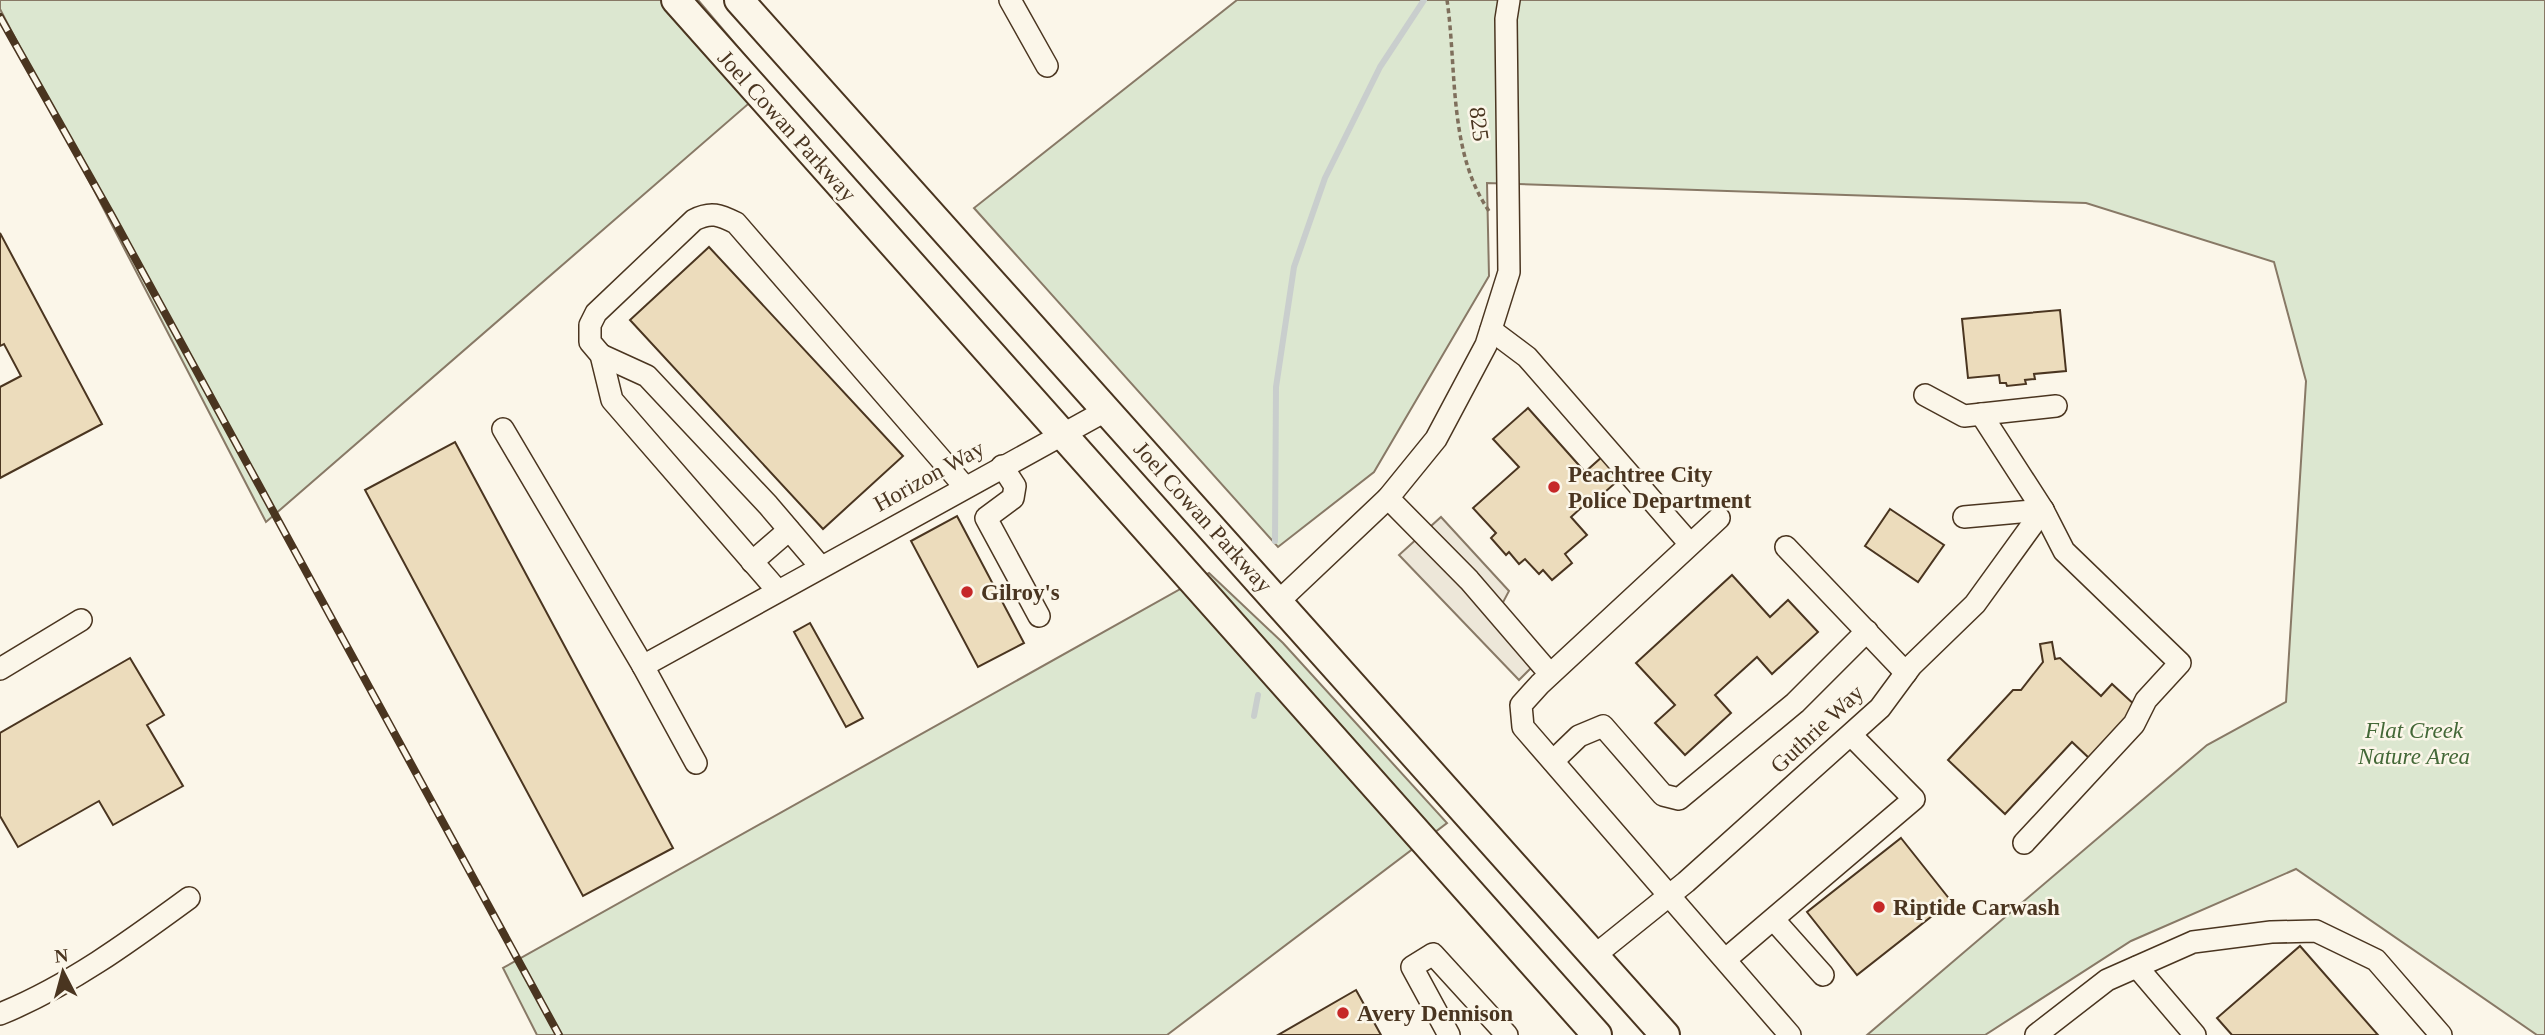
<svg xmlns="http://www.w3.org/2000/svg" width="2545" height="1035" font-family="'Times New Roman',serif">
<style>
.green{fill:#dce7d0;stroke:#887966;stroke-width:2}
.parking{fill:#ede7d9;stroke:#887966;stroke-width:2}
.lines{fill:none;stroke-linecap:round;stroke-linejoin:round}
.stream{stroke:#c9cecd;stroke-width:6}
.building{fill:#ecdcbc;stroke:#4a3520;stroke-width:2}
.minor-casing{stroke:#4a3520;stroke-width:24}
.major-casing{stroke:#4a3520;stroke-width:32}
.path{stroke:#7f6f5c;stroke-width:3.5;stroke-dasharray:5 3.5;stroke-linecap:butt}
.minor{stroke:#fbf6e9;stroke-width:21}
.major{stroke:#fbf6e9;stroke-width:28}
.rail-casing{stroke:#4a3520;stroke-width:8}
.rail{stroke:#fbf6e9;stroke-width:5;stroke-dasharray:16;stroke-linecap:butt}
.poi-dot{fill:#c62828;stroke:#fbf6e9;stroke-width:2.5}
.labels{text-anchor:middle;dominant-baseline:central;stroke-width:5;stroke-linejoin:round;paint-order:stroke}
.street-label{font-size:23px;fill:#4a3520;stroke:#fbf6e9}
.poi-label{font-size:23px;font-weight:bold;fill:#4a3520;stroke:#fbf6e9;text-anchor:start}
.park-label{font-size:23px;font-style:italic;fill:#436837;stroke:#fbf6e9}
</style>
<rect width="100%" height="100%" fill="#fbf6e9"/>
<!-- green -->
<g class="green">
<polygon points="0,0 698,0 770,85 266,522 0,9"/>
<polygon points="1237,0 2545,0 2545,1035 2537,1035 2296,869 2131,941 1985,1035 1867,1035 2207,745 2286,702 2306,381 2274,262 2086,203 1487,183 1489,276 1374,472 1278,547 974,208"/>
<polygon points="1209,573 1283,643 1447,823 1167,1035 537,1035 503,968"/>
</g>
<!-- parking -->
<polygon class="parking" points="1441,517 1509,591 1501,606 1545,654 1519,680 1399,555"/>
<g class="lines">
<!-- stream -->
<g class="stream">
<polyline points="1275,541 1276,387 1294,267 1325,178 1380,67 1424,0"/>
<polyline points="1254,716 1258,695"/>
</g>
</g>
<!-- building -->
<g class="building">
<polygon points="0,233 102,424 0,478 0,387 21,376 4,344 0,346"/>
<polygon points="709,247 903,456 823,529 630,320"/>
<polygon points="2060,310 2066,371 2034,374 2035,379 2025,380 2026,384 2007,386 2006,383 2000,383 1999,375 1968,378 1962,319"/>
<polygon points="1528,408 1585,472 1603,456 1622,477 1596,500 1593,497 1571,517 1587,535 1565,554 1572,563 1552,580 1543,570 1539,574 1525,559 1519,564 1509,552 1506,555 1491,538 1496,533 1473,508 1519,467 1493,439"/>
<polygon points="455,442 673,848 583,896 365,490"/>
<polygon points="1890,509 1944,545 1918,582 1865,546"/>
<polygon points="957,516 1024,643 978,667 911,541"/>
<polygon points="1732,575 1770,617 1788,600 1818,632 1772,674 1757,657 1715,695 1731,713 1685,755 1655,723 1675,705 1636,663"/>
<polygon points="810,623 863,718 846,727 794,632"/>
<polygon points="2052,642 2055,659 2060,658 2101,696 2112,684 2137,707 2089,758 2072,742 2005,814 1948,760 2013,690 2021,690 2043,662 2040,644"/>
<polygon points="130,658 164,715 147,725 183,786 113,825 99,801 18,847 0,816 0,733"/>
<polygon points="1901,838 1951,901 1857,975 1807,912"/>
<polygon points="2300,946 2378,1035 2232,1035 2217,1018"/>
<polygon points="1356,990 1381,1035 1278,1035"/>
</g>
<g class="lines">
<defs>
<g id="minor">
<polyline points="1010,0 1047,66"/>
<polyline points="1491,330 1527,357 1690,544"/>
<polyline points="601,355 647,376 768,505 820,566"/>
<polyline points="1925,395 1964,416 2056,406"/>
<polyline points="1981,414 2043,510 2064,551 2180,663 2146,700 2134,724 2024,843"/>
<polyline points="503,429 643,666 1107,410"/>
<polyline points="1002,466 1015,486 1013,498 986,518 1039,616"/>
<polyline points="1388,498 1469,580 1550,674"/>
<polyline points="1964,517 2043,510"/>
<polyline points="1719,518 1540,684 1521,705 1523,727 1790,1035"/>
<polyline points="1786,547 1906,673"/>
<polyline points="752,562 789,530"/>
<path d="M777 590 612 400 601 355 590 342V325L596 313 694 220C711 211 720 215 736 223L965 487"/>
<polyline points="1279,601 1388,498 1436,439 1486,345 1509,272 1506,19 1509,0"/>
<polyline points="643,666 696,763"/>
<polyline points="0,669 81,620"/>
<polyline points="1553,761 1579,736 1603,726 1663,795 1679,799 1795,703 1867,631"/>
<polyline points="1774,920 1823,975"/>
<polyline points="1594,956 1686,882 1880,708 1911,666 1975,604 2043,510"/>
<polyline points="1726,959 1914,799 1852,736"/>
<polyline points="2137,967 2195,1035"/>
<path d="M0 1014C69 986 129 942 189 898"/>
<polyline points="1449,1035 1412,967 1433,954 1507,1035"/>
<polyline points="2036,1035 2107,980 2193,942 2271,932 2316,931 2376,960 2441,1035"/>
</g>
<g id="major">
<polyline points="676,0 1597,1035"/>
<polyline points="739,0 1665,1035"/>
</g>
</defs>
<!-- minor casing -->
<use href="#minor" class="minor-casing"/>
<!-- major casing -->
<use href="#major" class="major-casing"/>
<!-- path -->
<path class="path" d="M1447 0C1457 68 1448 152 1489 211"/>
<!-- minor -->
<use href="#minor" class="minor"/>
<!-- major -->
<use href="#major" class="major"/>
<defs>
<polyline id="rail" points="0,17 112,216 559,1035"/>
</defs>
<!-- rail casing -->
<use href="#rail" class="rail-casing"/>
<!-- rail -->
<use href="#rail" class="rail"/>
</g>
<!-- markers -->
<g class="poi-dot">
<circle cx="1554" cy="487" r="7"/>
<circle cx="967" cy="592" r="7"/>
<circle cx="1879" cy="907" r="7"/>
<circle cx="1343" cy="1013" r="7"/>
</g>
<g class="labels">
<!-- street labels -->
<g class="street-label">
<text transform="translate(1479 124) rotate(82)">825</text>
<text transform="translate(787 126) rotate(48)">Joel Cowan Parkway</text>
<text transform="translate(929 476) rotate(-29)">Horizon Way</text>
<text transform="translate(1203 517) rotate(48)">Joel Cowan Parkway</text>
<text transform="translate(1817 729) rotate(-43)">Guthrie Way</text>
</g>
<!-- poi labels -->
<g class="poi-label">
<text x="1568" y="474">Peachtree City<tspan x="1568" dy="26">Police Department</tspan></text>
<text x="981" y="592">Gilroy's</text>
<text x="1893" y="907">Riptide Carwash</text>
<text x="1357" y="1013">Avery Dennison</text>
</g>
<!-- park labels -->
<g class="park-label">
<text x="2414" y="730">Flat Creek<tspan x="2414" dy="26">Nature Area</tspan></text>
</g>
</g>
<!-- north arrow -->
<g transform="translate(63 972) rotate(354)" stroke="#fbf6e9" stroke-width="5" paint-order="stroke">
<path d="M0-5L12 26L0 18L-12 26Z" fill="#4a3520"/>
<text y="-10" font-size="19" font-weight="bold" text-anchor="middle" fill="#4a3520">N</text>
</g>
</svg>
